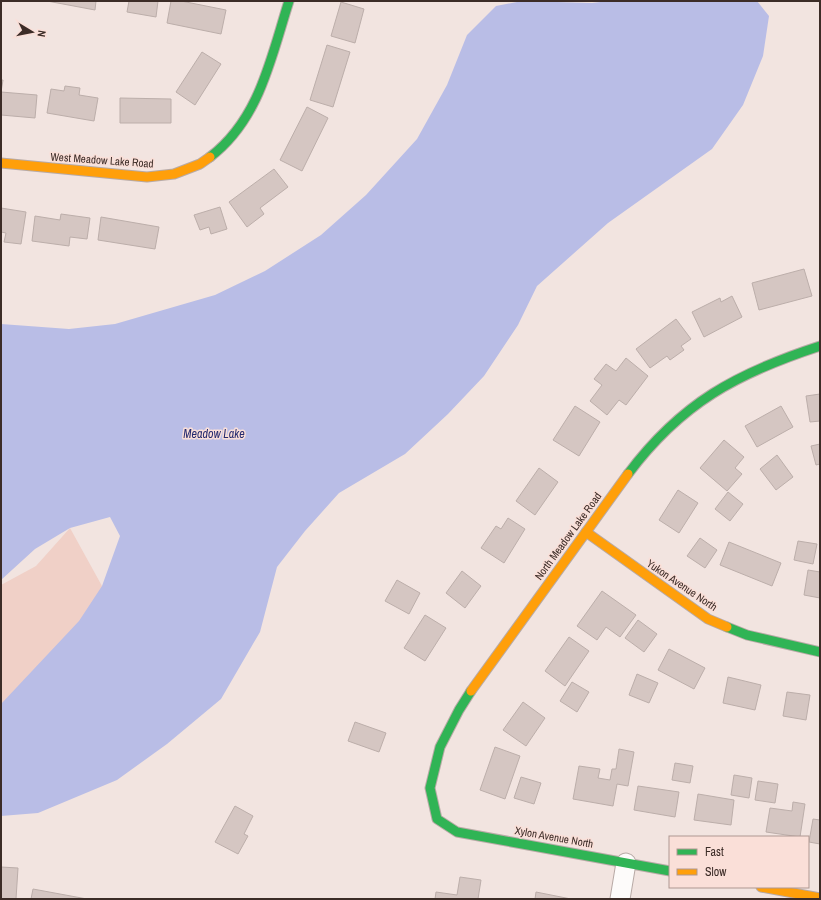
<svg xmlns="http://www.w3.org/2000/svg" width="821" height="900" font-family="'Archivo Narrow',sans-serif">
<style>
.green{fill:#f0d0c7}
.water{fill:#b9bde6}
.building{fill:#d5c6c2;stroke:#bcaeaa}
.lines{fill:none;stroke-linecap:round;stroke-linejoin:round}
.street-casing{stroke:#b8aaa6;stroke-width:21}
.fast-casing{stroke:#b8aaa6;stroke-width:11}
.slow-casing{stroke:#b8aaa6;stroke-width:11}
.street{stroke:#fdfbfa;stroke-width:19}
.fast{stroke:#30b455;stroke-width:9}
.slow{stroke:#ff9f0a;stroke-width:9}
.labels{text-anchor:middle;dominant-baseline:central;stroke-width:3;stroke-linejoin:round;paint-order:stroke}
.street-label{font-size:11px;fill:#3c2c27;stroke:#fadfd8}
.water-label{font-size:12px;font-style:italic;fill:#252a6f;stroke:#fadfd8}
</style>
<rect width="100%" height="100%" fill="#f2e4e0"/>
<!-- green -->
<polygon class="green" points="70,528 102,586 88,641 1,732 1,585 36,566"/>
<!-- water -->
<polygon class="water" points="522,1 592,3 609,1 757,1 769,16 763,56 743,105 712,149 608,223 537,286 518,325 484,376 448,414 405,454 339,493 305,531 277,567 260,632 221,699 167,744 117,780 38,813 1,816 1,704 79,621 102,586 120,536 110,517 70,528 35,549 1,580 1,324 69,329 115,324 215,295 265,271 321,235 366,195 417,139 447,85 467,35 496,6"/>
<!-- building -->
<g class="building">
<polygon points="47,1 96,1 95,10"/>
<polygon points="129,1 158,1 156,17 127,12"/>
<polygon points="171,1 181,1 226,10 221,34 167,23"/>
<polygon points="341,2 364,9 355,43 331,36"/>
<polygon points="327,45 350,52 333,107 310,100"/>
<polygon points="202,52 221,64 195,105 176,92"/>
<polygon points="1,80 3,80 1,92 37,95 35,118 1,115"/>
<polygon points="65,86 80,88 79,95 98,98 94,121 47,113 51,89 64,91"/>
<polygon points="120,98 171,99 171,123 120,123"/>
<polygon points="307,107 328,118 302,171 280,160"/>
<polygon points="274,169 288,187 260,208 264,214 247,227 229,202"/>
<polygon points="220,207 227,229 211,234 209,227 200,230 194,215"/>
<polygon points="1,208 26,212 21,244 4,242 6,233 1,232"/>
<polygon points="61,214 90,218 87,239 70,237 69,246 32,241 35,216 60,220"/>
<polygon points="101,217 159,227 155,249 98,240"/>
<polygon points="804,269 812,296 759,310 752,283"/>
<polygon points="732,296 742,317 704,337 692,312 720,298 721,302"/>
<polygon points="676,319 691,339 681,346 684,350 670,360 667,356 650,368 636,349"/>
<polygon points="626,358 648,376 626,405 619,400 607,415 590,401 602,385 594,379 606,364 616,371"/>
<polygon points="820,394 820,421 810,422 806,396"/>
<polygon points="575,406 600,422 579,456 553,440"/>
<polygon points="781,406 793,427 757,447 745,426"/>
<polygon points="724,440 744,457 735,468 742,474 727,491 700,468"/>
<polygon points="820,444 820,464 816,465 811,446"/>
<polygon points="777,455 793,477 776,490 760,469"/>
<polygon points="539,468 558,482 535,515 516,501"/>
<polygon points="678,490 698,503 679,533 659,520"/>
<polygon points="728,492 743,504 730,521 715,509"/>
<polygon points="508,518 525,529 504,563 481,548 496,526 501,529"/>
<polygon points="700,538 717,550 705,568 687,556"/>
<polygon points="798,541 817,544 813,564 794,560"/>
<polygon points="729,542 781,563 772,586 720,565"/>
<polygon points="808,570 820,572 820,598 804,595"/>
<polygon points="462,571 481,586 465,608 446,593"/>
<polygon points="397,580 420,593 409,614 385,601"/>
<polygon points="602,591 636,615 620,637 606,627 597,640 577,626"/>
<polygon points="425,615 446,628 425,661 404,648"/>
<polygon points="638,620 657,634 644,652 625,638"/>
<polygon points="569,637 589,651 565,686 545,671"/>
<polygon points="669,649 705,668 694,689 658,670"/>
<polygon points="637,674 658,683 649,703 629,695"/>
<polygon points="728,677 761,685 755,710 723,703"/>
<polygon points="572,682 589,692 577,712 560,701"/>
<polygon points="787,692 810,695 806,720 783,716"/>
<polygon points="523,702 545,718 526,746 503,730"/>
<polygon points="355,722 386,733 379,752 348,741"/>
<polygon points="495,747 520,756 505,799 480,790"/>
<polygon points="619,749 634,752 628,786 617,784 613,806 573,799 579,766 600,769 598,778 610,780 612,769 616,769"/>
<polygon points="675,763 693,766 690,783 672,780"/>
<polygon points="734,775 752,778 749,798 731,795"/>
<polygon points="521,777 541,783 534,804 514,798"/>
<polygon points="758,781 778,784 775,803 755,800"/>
<polygon points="638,786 679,792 675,817 634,810"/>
<polygon points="698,794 734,800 731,825 694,820"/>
<polygon points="793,802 805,804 800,837 766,832 770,808 792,811"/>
<polygon points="235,806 253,816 244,834 248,836 238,854 215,842"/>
<polygon points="813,819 820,820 820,844 809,842"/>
<polygon points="1,867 18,868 16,899 1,899"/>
<polygon points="460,877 481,880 478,899 435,899 436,892 457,895"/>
<polygon points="33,889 87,899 31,899"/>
<polygon points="536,892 571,899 535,899"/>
</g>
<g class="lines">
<defs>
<polyline id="street" points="620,899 626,863"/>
<g id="fast">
<path d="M210 157C260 119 271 57 289 1"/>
<path d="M628 474C681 403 737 373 820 346"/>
<polyline points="727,627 747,635 820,652"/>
<polyline points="471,691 459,710 440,747 430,788 437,819 457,832 670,871"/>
</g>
<g id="slow">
<polyline points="1,163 147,177 174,174 200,164 210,157"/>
<polyline points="586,532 708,619 727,627"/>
<polyline points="471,691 628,474"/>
<polyline points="761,887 820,898"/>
</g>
</defs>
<!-- street casing -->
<use href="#street" class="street-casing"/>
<!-- fast casing -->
<use href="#fast" class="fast-casing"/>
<!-- slow casing -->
<use href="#slow" class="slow-casing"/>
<!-- street -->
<use href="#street" class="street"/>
<!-- fast -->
<use href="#fast" class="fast"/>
<!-- slow -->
<use href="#slow" class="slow"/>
</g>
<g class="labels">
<!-- street labels -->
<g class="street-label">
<text transform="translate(102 160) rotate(4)">West Meadow Lake Road</text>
<text transform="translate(568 536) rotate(-54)">North Meadow Lake Road</text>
<text transform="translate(682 585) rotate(34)">Yukon Avenue North</text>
<text transform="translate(554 837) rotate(10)">Xylon Avenue North</text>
</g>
<!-- water labels -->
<g class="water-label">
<text x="214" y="434">Meadow Lake</text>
</g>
</g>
<!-- border -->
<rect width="821" height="900" fill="none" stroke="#3c2c27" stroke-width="4"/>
<!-- legend -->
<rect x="669" y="836" width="140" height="52" fill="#fadfd8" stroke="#ae9791"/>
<rect x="677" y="849" width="20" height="6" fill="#30b455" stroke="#ae9791"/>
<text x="705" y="856" font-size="12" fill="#3c2c27">Fast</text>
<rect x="677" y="869" width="20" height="6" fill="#ff9f0a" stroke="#ae9791"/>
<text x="705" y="876" font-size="12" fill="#3c2c27">Slow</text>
<!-- north arrow -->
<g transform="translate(32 32) rotate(100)" stroke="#fadfd8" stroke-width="3" paint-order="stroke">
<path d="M0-3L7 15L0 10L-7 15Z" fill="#3c2c27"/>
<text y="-6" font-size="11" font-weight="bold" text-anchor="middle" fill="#3c2c27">N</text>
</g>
</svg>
